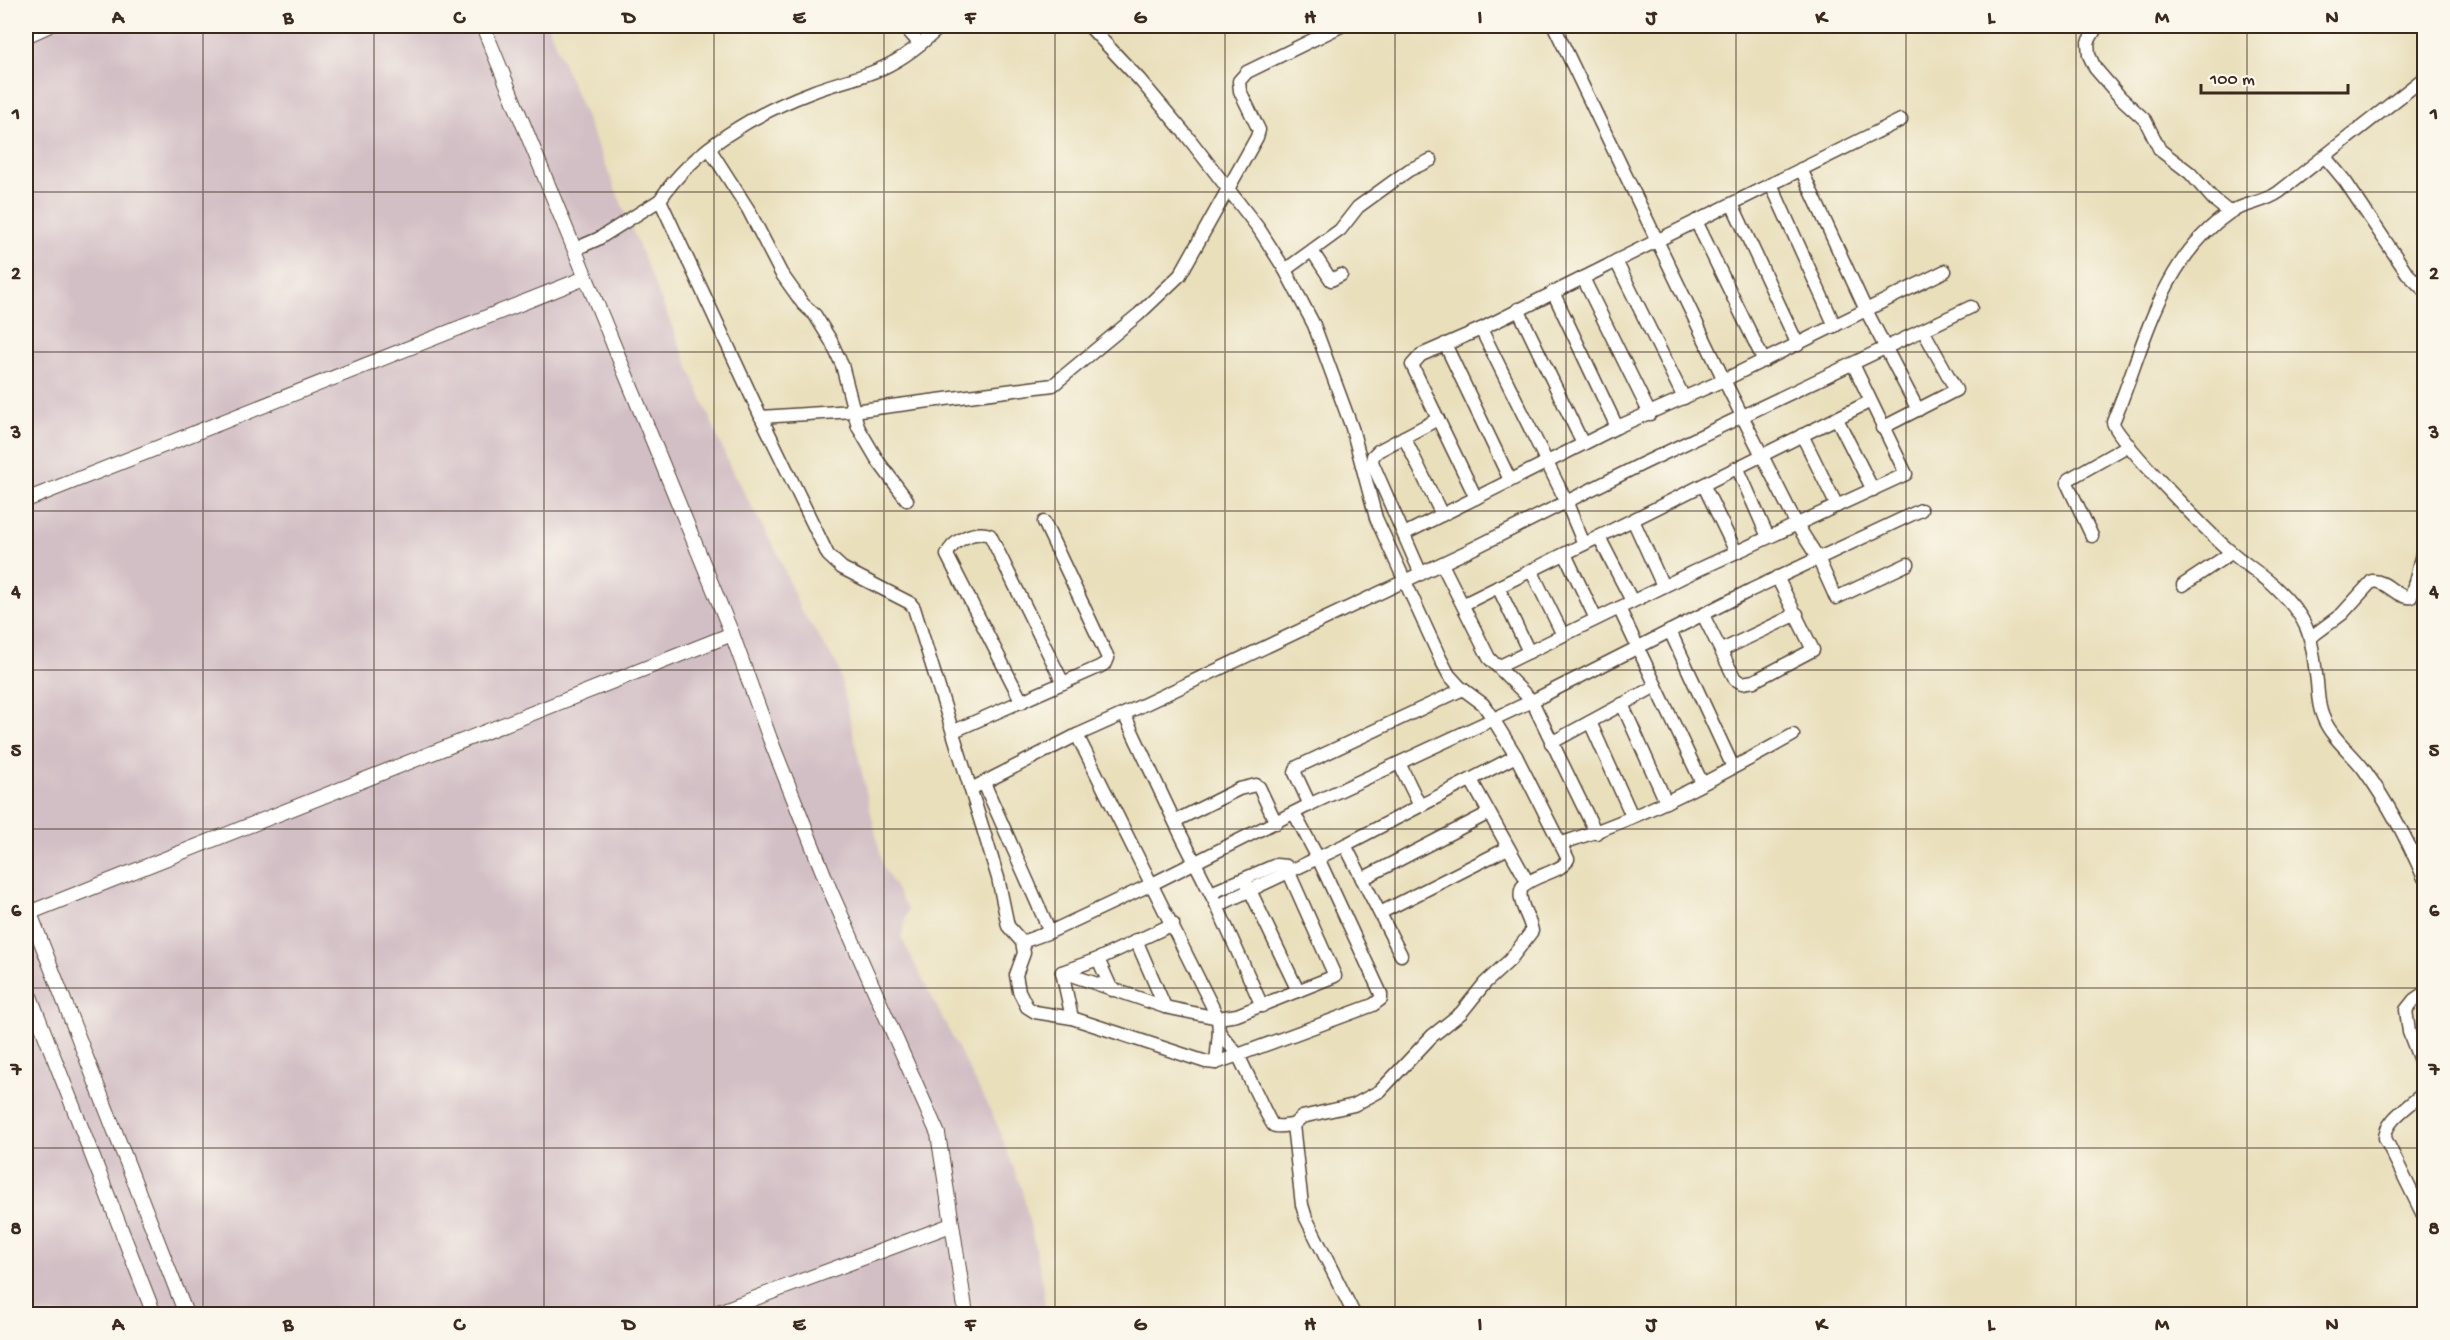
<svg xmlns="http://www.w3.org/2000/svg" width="2450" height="1340" font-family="'Gochi Hand',sans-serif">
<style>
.industrial{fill:#d2bec5}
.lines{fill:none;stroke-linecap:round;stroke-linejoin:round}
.minor-casing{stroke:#554536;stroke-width:15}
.tertiary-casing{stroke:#554536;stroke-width:16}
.minor{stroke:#fff;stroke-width:12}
.tertiary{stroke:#fff;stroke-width:14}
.grid{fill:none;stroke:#3b2a1e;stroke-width:1.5;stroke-opacity:0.55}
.neatline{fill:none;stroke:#3b2a1e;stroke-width:2}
.grid-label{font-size:20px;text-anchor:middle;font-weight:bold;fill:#3b2a1e}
</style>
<rect width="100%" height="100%" fill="#fbf7ec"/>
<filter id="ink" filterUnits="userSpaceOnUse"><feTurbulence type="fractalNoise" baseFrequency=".0167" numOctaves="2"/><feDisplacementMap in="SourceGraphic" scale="12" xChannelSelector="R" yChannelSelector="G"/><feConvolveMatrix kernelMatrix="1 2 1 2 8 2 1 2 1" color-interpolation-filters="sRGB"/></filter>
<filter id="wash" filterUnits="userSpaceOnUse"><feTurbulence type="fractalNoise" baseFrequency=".008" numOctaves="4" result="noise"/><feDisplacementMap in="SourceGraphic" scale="24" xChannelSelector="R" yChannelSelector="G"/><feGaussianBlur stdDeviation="1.35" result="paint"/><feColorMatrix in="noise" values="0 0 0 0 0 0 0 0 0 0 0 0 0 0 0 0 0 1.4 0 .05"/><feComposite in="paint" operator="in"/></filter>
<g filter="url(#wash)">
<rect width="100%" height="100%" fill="#e9dfbb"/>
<!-- industrial -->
<polygon class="industrial" points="26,26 548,26 731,469 778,554 800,609 838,666 883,866 908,910 901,937 996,1122 1022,1190 1041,1273 1046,1314 26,1314"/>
</g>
<g filter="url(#ink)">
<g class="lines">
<defs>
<g id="minor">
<polyline points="904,26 920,44"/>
<path d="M941 26C927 39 911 53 894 62 869 77 839 81 812 92 756 113 693 149 660 200L761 417 828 555 842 568 910 603 914 608 983 829 998 878 1008 926 1022 942 1024 953 1016 975 1019 991 1027 1007 1035 1012 1072 1018 1206 1062 1216 1063 1238 1055C1244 1066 1269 1122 1273 1125 1278 1128 1287 1125 1293 1125"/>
<path d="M1089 26 1140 80 1187 136 1259 229 1285 270 1314 325 1352 428 1376 518 1440 658 1449 675 1460 687 1483 704 1493 719 1516 756 1568 859C1562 873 1534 874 1522 887 1516 901 1530 917 1532 931L1510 960 1485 983 1461 1013 1432 1036 1380 1091 1354 1105 1302 1117 1293 1125 1302 1205 1306 1218 1354 1314"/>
<polyline points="1554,26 1724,380 1797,525 1818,558 1836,598 1908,564"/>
<polyline points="2097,26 2088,42 2089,55 2095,68 2120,97 2145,120 2160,150 2190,173 2214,200 2229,212"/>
<path d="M2424 78 2279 192C2264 203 2244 203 2229 213 2159 261 2144 349 2113 422 2114 437 2214 538 2231 552 2245 564 2261 574 2274 586 2310 620 2311 634 2317 682 2318 693 2318 706 2323 717 2331 738 2352 753 2365 771 2388 803 2408 841 2424 878"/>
<polyline points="709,148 748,209 781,273 803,304 815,315 831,341 842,365 858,427 878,461 907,500"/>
<polyline points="2325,157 2345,181 2407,273 2424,290"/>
<polyline points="1801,169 1866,310 1918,410"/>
<polyline points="1771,184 1835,326"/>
<polyline points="1732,204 1798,345"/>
<polyline points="1696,221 1764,361"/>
<polyline points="575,249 598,239 660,200"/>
<polyline points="1312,251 1331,280 1341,275"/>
<polyline points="1616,261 1901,120"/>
<polyline points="1285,270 1340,230 1358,207 1409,170 1431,160"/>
<polyline points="1583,278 1650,414"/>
<polyline points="1553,292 1617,427"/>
<polyline points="1518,309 1583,444"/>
<polyline points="1481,329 1566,501 1584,544"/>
<polyline points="1445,344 1510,480"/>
<polyline points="761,417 853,411 1053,385 1139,314 1180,275 1257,137 1259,130 1240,91 1239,81 1247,72 1341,26"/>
<polyline points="1837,419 1873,490"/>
<polyline points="1882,428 1956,390 1923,330"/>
<polyline points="1802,435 1837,506"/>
<polyline points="1404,437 1442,515"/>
<polyline points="1738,469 1768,537"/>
<polyline points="1704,486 1736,552"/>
<polyline points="1476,498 1412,365 1421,355 1481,329 1607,266 1616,261 1684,398"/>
<polyline points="1633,520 1663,586"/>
<polyline points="1404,534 1617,427 1724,380 1945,271"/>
<polyline points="2092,536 2067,483 2069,479 2129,445"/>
<polyline points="1599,537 1632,601"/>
<polyline points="1565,554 1596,619"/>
<polyline points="1442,564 1489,658 1532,701 1596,833"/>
<polyline points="1531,570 1563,635"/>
<polyline points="1421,574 1372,462 1373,456 1378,451 1438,419"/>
<polyline points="2183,585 2231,553"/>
<polyline points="1498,587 1529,652"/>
<polyline points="1464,604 1869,402"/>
<polyline points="1619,608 1702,783"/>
<polyline points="1703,615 1735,679 1742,683 1754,681 1813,650 1777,577"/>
<polyline points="1670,631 1733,767"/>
<path d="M2311 637 2342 614 2372 581C2387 580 2397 599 2411 597L2424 547"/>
<polyline points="1722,650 1797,614"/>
<polyline points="1498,667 1691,573 1906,474 1853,364"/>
<path d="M1022 702 947 555C952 540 975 530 990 535L1063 683"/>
<polyline points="1622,704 1666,802"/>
<polyline points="1124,714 1470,550 1642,464 1971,307"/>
<polyline points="1590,722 1632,816"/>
<polyline points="954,731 1099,667 1106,663 1108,658 1044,522"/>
<polyline points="1077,735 1218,1018 1219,1032 1216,1063"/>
<polyline points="1551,743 1656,686"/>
<polyline points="1399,763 1420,806"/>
<polyline points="1471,780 1527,881"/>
<polyline points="984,783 1050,932"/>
<polyline points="971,789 1077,735 1124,714 1180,833 1217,906 1262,1006"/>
<polyline points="1310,805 1295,773 1297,767 1463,689"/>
<polyline points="1175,821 1239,789 1256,785 1259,787 1276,823"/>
<path d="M1562 843C1643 818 1719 776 1793 735"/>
<polyline points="1345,845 1401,955"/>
<polyline points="1362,879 1489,813"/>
<polyline points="1248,886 1298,991"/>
<polyline points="1217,906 1345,845 1516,756"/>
<polyline points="1380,913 1508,848"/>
<polyline points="1136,940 1165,1007"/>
<polyline points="1022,942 1050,932 1152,884 1313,803 1532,701 1751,590 1921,510"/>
<polyline points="1098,959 1112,990"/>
<polyline points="1062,972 1165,1007 1218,1018 1237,1015 1335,976 1286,866 1276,865 1211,893"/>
<polyline points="2424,993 2414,1000 2406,1010 2409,1032 2424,1071"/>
<polyline points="1072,1018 1062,972 1098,959 1173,924"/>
<polyline points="1219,1032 1238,1055 1373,1005 1381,999 1381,994 1318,858 1294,813"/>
<path d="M2424 1092C2413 1104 2385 1119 2385 1138L2424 1217"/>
</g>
<g id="tertiary">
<polyline points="483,26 732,634"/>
<polyline points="26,36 48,26"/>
<polyline points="26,500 585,278"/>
<polyline points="26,903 186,1314"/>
<polyline points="26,914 732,634 770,739 830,890 938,1134 966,1314"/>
<polyline points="26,986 154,1314"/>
<polyline points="713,1314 951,1225"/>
</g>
</defs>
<!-- minor casing -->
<use href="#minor" class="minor-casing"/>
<!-- tertiary casing -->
<use href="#tertiary" class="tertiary-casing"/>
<!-- minor -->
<use href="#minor" class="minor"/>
<!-- tertiary -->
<use href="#tertiary" class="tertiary"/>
</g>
</g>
<!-- grid -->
<path class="grid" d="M203 26V1314M374 26V1314M544 26V1314M714 26V1314M884 26V1314M1055 26V1314M1225 26V1314M1395 26V1314M1566 26V1314M1736 26V1314M1906 26V1314M2076 26V1314M2247 26V1314M26 192H2424M26 352H2424M26 511H2424M26 670H2424M26 829H2424M26 988H2424M26 1148H2424"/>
<!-- margin -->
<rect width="2450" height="1340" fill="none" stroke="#fbf7ec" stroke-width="66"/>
<!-- scale -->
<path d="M2201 84v9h147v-9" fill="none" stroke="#3b2a1e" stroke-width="3"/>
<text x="2210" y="84" font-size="18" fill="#3b2a1e" stroke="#fbf7ec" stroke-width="4.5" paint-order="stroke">100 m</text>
<rect x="33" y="33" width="2384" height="1274" class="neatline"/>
<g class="grid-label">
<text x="118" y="23">A</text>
<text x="288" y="23">B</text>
<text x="459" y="23">C</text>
<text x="629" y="23">D</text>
<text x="799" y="23">E</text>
<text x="970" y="23">F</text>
<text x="1140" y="23">G</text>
<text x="1310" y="23">H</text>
<text x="1480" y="23">I</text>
<text x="1651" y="23">J</text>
<text x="1821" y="23">K</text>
<text x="1991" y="23">L</text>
<text x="2162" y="23">M</text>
<text x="2332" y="23">N</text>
<text x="16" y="119">1</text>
<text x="2434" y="119">1</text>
<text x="16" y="279">2</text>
<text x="2434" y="279">2</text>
<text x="16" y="438">3</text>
<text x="2434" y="438">3</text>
<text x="16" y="597">4</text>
<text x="2434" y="597">4</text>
<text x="16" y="756">5</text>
<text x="2434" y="756">5</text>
<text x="16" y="916">6</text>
<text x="2434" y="916">6</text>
<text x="16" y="1075">7</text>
<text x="2434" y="1075">7</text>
<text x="16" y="1234">8</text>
<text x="2434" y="1234">8</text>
<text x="118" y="1330">A</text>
<text x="288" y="1330">B</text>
<text x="459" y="1330">C</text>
<text x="629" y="1330">D</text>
<text x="799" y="1330">E</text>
<text x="970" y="1330">F</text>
<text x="1140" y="1330">G</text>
<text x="1310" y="1330">H</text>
<text x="1480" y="1330">I</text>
<text x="1651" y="1330">J</text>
<text x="1821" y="1330">K</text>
<text x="1991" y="1330">L</text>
<text x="2162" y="1330">M</text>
<text x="2332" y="1330">N</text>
</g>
</svg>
